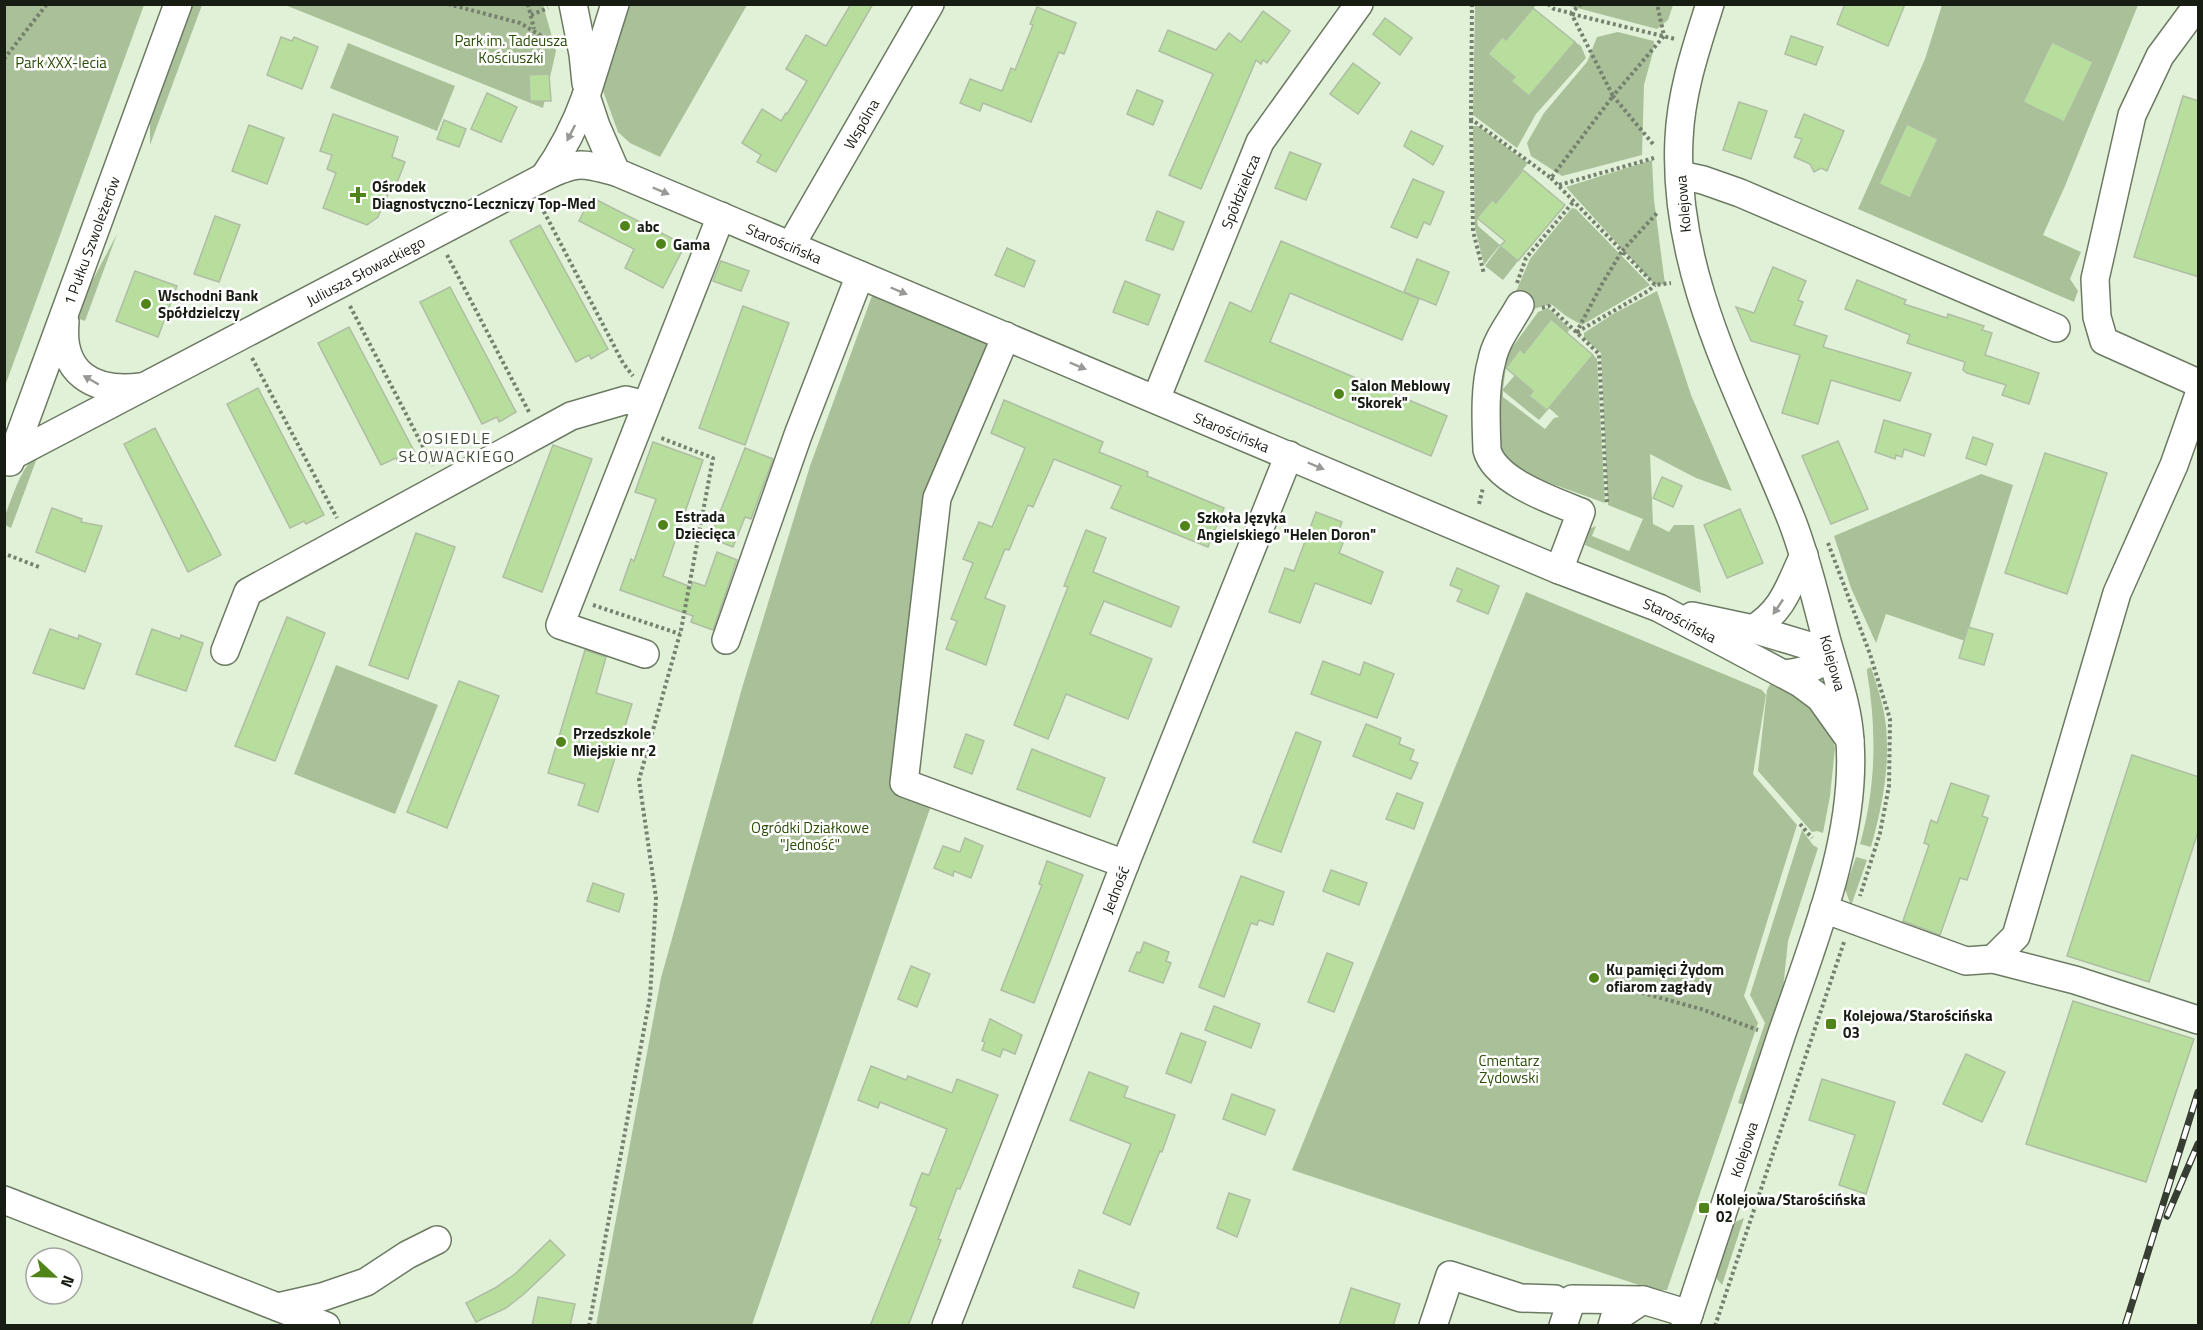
<svg xmlns="http://www.w3.org/2000/svg" width="2203" height="1330" font-family="'Titillium Web',sans-serif">
<style>
.green{fill:#a9c099}
.building{fill:#b8de9d;stroke:#aebda4;stroke-width:1.5}
.lines{fill:none;stroke-linecap:round;stroke-linejoin:round}
.minor-casing{stroke:#6c7a63;stroke-width:30}
.path{stroke:#76806f;stroke-width:4;stroke-dasharray:3 3;stroke-linecap:butt}
.minor{stroke:#fff;stroke-width:27}
.rail-casing{stroke:#373d32;stroke-width:7}
.rail{stroke:#fff;stroke-width:4.5;stroke-dasharray:14;stroke-linecap:butt}
.oneway{fill:#979995}
.poi-dot{fill:#508419;stroke:#fff;stroke-width:2}
.labels{text-anchor:middle;dominant-baseline:central;stroke-width:5;stroke-linejoin:round;paint-order:stroke}
.park-label{font-size:15px;fill:#2c4c07;stroke:#fff}
.street-label{font-size:15px;fill:#181d14;stroke:#fff}
.poi-label{font-size:15px;font-weight:bold;fill:#181d14;stroke:#fff;text-anchor:start}
.neighbourhood-label{font-size:16px;letter-spacing:1.5px;fill:#3f4c36;stroke:#fff}
</style>
<rect width="100%" height="100%" fill="#e1f1d7"/>
<!-- green -->
<g class="green">
<polygon points="4,5 144,5 5,386 4,386"/>
<polygon points="192,5 202,5 150,145 150,119"/>
<polygon points="285,5 543,5 556,51 543,108"/>
<polygon points="620,5 747,5 660,157 630,143 618,132 602,88"/>
<polygon points="1475,5 1536,5 1506,40 1502,37 1488,54 1515,77 1512,81 1529,96 1575,42 1581,46 1586,58 1536,114 1517,148 1473,115"/>
<polygon points="1566,5 1673,4 1673,5 1668,20 1657,29"/>
<polygon points="1942,5 2138,5 2065,186 2043,235 2081,252 2070,279 2078,291 2074,302 1858,209 1925,59"/>
<polygon points="1618,32 1654,41 1653,52 1644,85 1642,155 1562,176 1531,156 1527,143 1544,113 1587,62 1597,37"/>
<polygon points="348,43 455,86 437,131 330,88"/>
<polygon points="1473,126 1478,126 1528,163 1496,203 1477,218 1478,226 1500,245 1484,265 1475,228"/>
<polygon points="1652,160 1654,200 1665,284 1655,285 1566,187"/>
<polygon points="1572,208 1576,209 1650,285 1582,325 1566,316 1551,304 1533,309 1514,296 1530,259"/>
<polygon points="117,234 85,321 77,318 88,289"/>
<polygon points="1500,246 1518,261 1503,280 1485,266"/>
<polygon points="877,282 1006,336 937,499 904,783 935,794 752,1325 596,1326 661,978 742,688 810,466"/>
<polygon points="1657,291 1691,395 1732,491 1696,478 1650,454 1653,524 1669,532 1674,525 1694,525 1701,593 1585,545 1589,529 1596,526 1592,536 1629,551 1643,519 1608,505 1601,353 1584,338 1584,333 1613,314"/>
<polygon points="1548,308 1570,329 1567,333 1551,320 1524,353 1520,350 1506,367 1503,389 1515,375 1533,391 1529,396 1547,411 1539,420 1503,391 1503,397 1545,429 1554,418 1559,417 1549,408 1593,355 1597,359 1605,503 1505,467 1496,454 1500,364 1538,312"/>
<path d="M40 450 11 528 5 525 4 518C14 493 20 469 40 450Z"/>
<polygon points="1981,474 2013,485 1965,641 1886,614 1876,643 1851,588 1834,536"/>
<polygon points="1526,592 1762,690 1766,695 1753,774 1797,825 1744,996 1758,1023 1667,1290 1654,1290 1292,1170"/>
<polygon points="336,665 438,705 395,814 294,774"/>
<path d="M1871 667C1877 686 1884 706 1886 726 1890 768 1882 808 1871 847L1860 844C1876 787 1877 731 1867 672V669Z"/>
<polygon points="1773,679 1791,686 1830,729 1835,748 1830,796 1823,833 1817,831 1812,832 1758,771 1767,690"/>
<polygon points="1802,830 1813,845 1818,848 1788,941 1783,989 1777,1015 1747,1106 1738,1103 1765,1023 1750,995"/>
<polygon points="1856,857 1867,860 1851,906 1845,889"/>
<polygon points="1744,1218 1722,1285 1717,1279 1717,1272 1732,1228 1735,1222"/>
</g>
<!-- building -->
<g class="building">
<polygon points="851,4 873,4 776,172 757,162 761,155 742,143 762,109 781,121 786,113 787,114 807,81 786,69 806,35 826,46"/>
<polygon points="1845,4 1905,4 1888,46 1837,24"/>
<polygon points="1037,7 1076,23 1064,54 1059,52 1031,122 983,103 980,111 960,103 970,79 1002,91 1011,68 1015,70 1033,25 1030,24"/>
<polygon points="1533,8 1575,42 1529,96 1511,81 1515,77 1488,54 1502,37 1506,40"/>
<polygon points="1263,11 1290,31 1267,63 1263,60 1261,64 1256,60 1201,189 1169,175 1213,74 1159,51 1168,30 1216,50 1229,33 1241,42"/>
<polygon points="1385,18 1412,38 1400,55 1373,34"/>
<polygon points="1791,36 1823,47 1816,65 1785,54"/>
<polygon points="281,37 292,41 294,37 318,47 302,89 267,75"/>
<polygon points="2052,42 2093,62 2064,122 2023,102"/>
<polygon points="1353,63 1380,83 1358,114 1330,94"/>
<polygon points="549,74 551,101 530,101 529,75"/>
<polygon points="1137,90 1163,101 1153,125 1127,114"/>
<polygon points="487,93 517,107 501,142 471,129"/>
<polygon points="2183,96 2199,101 2199,277 2134,257"/>
<polygon points="1739,102 1767,111 1751,159 1723,150"/>
<polygon points="333,114 398,137 392,157 405,162 393,193 389,192 378,217 367,225 323,208 336,173 327,169 332,155 320,151"/>
<polygon points="1804,114 1844,131 1827,171 1821,168 1814,172 1810,164 1794,157 1802,139 1795,137"/>
<polygon points="444,120 466,129 459,147 437,139"/>
<polygon points="1907,124 1938,139 1910,198 1879,184"/>
<polygon points="249,125 284,138 267,184 232,171"/>
<polygon points="1411,131 1443,146 1433,165 1404,146"/>
<polygon points="1290,152 1321,164 1306,200 1275,188"/>
<polygon points="1523,170 1565,205 1518,261 1500,246 1505,241 1477,218 1492,200 1496,203"/>
<polygon points="1413,179 1444,192 1430,225 1424,222 1417,238 1391,227"/>
<polygon points="591,197 685,245 663,288 625,268 634,249 579,221"/>
<polygon points="1157,211 1184,222 1173,250 1146,240"/>
<polygon points="215,216 240,225 219,282 194,274"/>
<polygon points="540,225 608,349 591,359 589,355 576,362 510,241"/>
<polygon points="1281,241 1419,299 1402,340 1290,293 1270,342 1447,416 1431,456 1205,361 1230,302 1251,312"/>
<polygon points="1007,248 1035,261 1024,287 995,275"/>
<polygon points="1417,259 1449,272 1436,305 1404,292"/>
<polygon points="721,261 749,271 741,291 713,281"/>
<polygon points="1773,267 1806,281 1798,300 1803,302 1794,325 1827,336 1823,347 1911,373 1900,401 1831,380 1818,424 1782,413 1800,355 1751,341 1736,307 1754,313"/>
<polygon points="135,271 177,286 158,337 116,321"/>
<polygon points="1857,280 1906,300 1904,304 1947,318 1948,314 1984,326 1982,330 1992,333 1985,355 2039,373 2029,404 2002,395 2006,385 1967,373 1963,370 1965,362 1907,343 1910,335 1845,309"/>
<polygon points="1125,281 1160,295 1148,325 1113,312"/>
<polygon points="450,287 516,412 499,422 497,417 482,424 420,302"/>
<polygon points="743,306 789,323 745,445 699,428"/>
<polygon points="1551,319 1593,355 1547,410 1529,396 1533,391 1506,368 1520,349 1524,353"/>
<polygon points="349,327 415,453 398,462 396,458 381,465 318,343"/>
<polygon points="258,388 324,515 306,524 304,521 290,528 227,404"/>
<polygon points="1004,400 1103,442 1099,452 1148,472 1147,476 1224,508 1208,547 1111,508 1121,486 1054,459 1033,507 1028,505 1009,550 1005,549 985,598 1005,606 986,665 946,649 957,621 951,619 973,563 963,559 979,522 992,527 1025,448 991,433"/>
<polygon points="1884,420 1931,434 1924,456 1904,449 1902,457 1896,455 1895,459 1875,452"/>
<polygon points="155,428 221,555 188,572 124,444"/>
<polygon points="1973,437 1993,444 1986,465 1966,458"/>
<polygon points="1838,441 1868,509 1831,524 1802,456"/>
<polygon points="653,442 703,460 663,576 691,587 693,582 705,586 717,552 737,560 713,630 691,622 693,616 620,590 631,559 634,561 656,499 635,492"/>
<polygon points="553,445 592,459 542,592 503,577"/>
<polygon points="745,448 773,459 751,519 745,517 733,547 710,538"/>
<polygon points="2045,453 2107,473 2067,594 2005,573"/>
<polygon points="1662,477 1682,486 1673,507 1653,498"/>
<polygon points="52,508 82,519 81,522 102,526 85,572 36,552"/>
<polygon points="1740,509 1763,563 1727,578 1704,525"/>
<polygon points="1316,512 1342,522 1339,530 1347,533 1339,553 1383,572 1371,604 1315,583 1300,623 1269,612 1285,568 1294,571"/>
<polygon points="1086,530 1106,538 1093,572 1179,607 1171,627 1104,601 1090,634 1152,659 1128,719 1066,694 1048,739 1014,725 1068,587 1064,586"/>
<polygon points="416,533 455,547 408,679 369,665"/>
<polygon points="1457,568 1499,586 1488,614 1457,601 1462,590 1450,585"/>
<polygon points="287,617 325,633 275,761 235,746"/>
<polygon points="1968,627 1993,634 1984,665 1959,658"/>
<polygon points="50,629 78,639 79,635 101,644 84,689 33,673"/>
<polygon points="152,629 180,639 181,635 203,643 186,691 136,674"/>
<polygon points="585,650 606,657 596,693 632,704 598,812 578,805 585,784 548,773"/>
<polygon points="1323,661 1360,675 1364,662 1394,674 1377,718 1311,694"/>
<polygon points="459,681 499,696 447,828 407,812"/>
<polygon points="1366,724 1401,738 1399,744 1414,750 1410,760 1418,763 1411,779 1353,756"/>
<polygon points="1296,732 1321,742 1281,852 1253,842"/>
<polygon points="966,734 984,741 972,774 954,767"/>
<polygon points="1032,749 1105,778 1090,817 1017,789"/>
<polygon points="2132,755 2199,777 2199,829 2149,982 2067,956"/>
<polygon points="1951,783 1989,796 1982,816 1988,818 1967,880 1960,878 1940,935 1903,921 1929,845 1924,843 1931,820 1937,823"/>
<polygon points="1397,793 1423,803 1414,829 1386,819"/>
<polygon points="965,838 983,846 971,878 954,871 953,876 934,868 943,846 960,852"/>
<polygon points="1047,861 1083,875 1034,1003 1001,990 1042,885 1039,884"/>
<polygon points="1331,870 1367,883 1359,905 1323,891"/>
<polygon points="1241,876 1284,892 1273,925 1259,920 1257,925 1251,923 1224,997 1199,987"/>
<polygon points="593,883 624,894 619,912 587,901"/>
<polygon points="1144,942 1169,952 1166,961 1171,963 1163,983 1129,971 1137,952 1140,953"/>
<polygon points="1327,953 1353,963 1334,1012 1308,1002"/>
<polygon points="911,966 930,974 917,1007 898,999"/>
<polygon points="2073,1001 2194,1039 2146,1182 2026,1144"/>
<polygon points="1214,1006 1260,1024 1251,1048 1205,1030"/>
<polygon points="990,1019 1022,1035 1015,1054 1003,1049 1000,1057 982,1050 985,1042 982,1041"/>
<polygon points="1181,1033 1206,1042 1191,1083 1166,1073"/>
<polygon points="1966,1054 2005,1072 1982,1122 1943,1104"/>
<polygon points="871,1066 906,1080 908,1076 952,1093 957,1079 998,1095 966,1175 960,1189 957,1188 938,1239 941,1240 908,1326 870,1326 917,1208 910,1205 918,1183 922,1173 929,1175 947,1129 880,1102 878,1108 858,1100"/>
<polygon points="1089,1072 1128,1087 1124,1097 1175,1115 1162,1152 1160,1151 1130,1225 1103,1213 1131,1144 1070,1120"/>
<polygon points="1822,1079 1895,1102 1866,1194 1839,1185 1855,1135 1809,1120"/>
<polygon points="1232,1094 1275,1110 1265,1135 1223,1119"/>
<polygon points="1229,1193 1250,1200 1237,1237 1217,1228"/>
<polygon points="550,1240 565,1255 524,1294 506,1308 476,1322 466,1303 495,1288 515,1274"/>
<polygon points="1079,1270 1139,1293 1134,1308 1073,1287"/>
<polygon points="1351,1288 1400,1304 1393,1326 1339,1326"/>
<polygon points="538,1297 575,1304 570,1326 532,1326"/>
</g>
<g class="lines">
<defs>
<g id="minor">
<polyline points="573,4 583,54 586,83"/>
<polyline points="2198,9 2194,10 2160,56 2132,115 2095,279 2097,317 2104,341 2198,383"/>
<polyline points="586,96 615,4"/>
<polyline points="1680,175 1703,180 1740,193 2056,328"/>
<path d="M544 177C563 150 575 127 586 96L596 126 616 172"/>
<path id="s1" d="M791 245 930 4"/>
<path d="M1520 305C1510 323 1496 340 1492 360 1484 388 1486 421 1487 450 1495 481 1553 501 1581 512L1559 570"/>
<path d="M65 322C60 373 93 393 141 387"/>
<polyline points="1006,336 937,498 904,783 1125,864"/>
<path id="s2" d="M1156 399 1260 142 1359 4"/>
<path id="s3" d="M4 460 544 177C577 161 581 163 616 172L1559 570 1659 608 1800 683 1820 698 1850 740"/>
<path id="s4" d="M10 462 178 4"/>
<path d="M1692 616 1753 629C1784 610 1789 586 1804 555"/>
<path d="M1753 629 1813 647 1831 656C1816 668 1803 672 1784 674"/>
<polyline points="726,640 798,435 860,275"/>
<polyline points="225,651 248,592 571,416 626,400 646,405"/>
<polyline points="645,654 560,625 721,216"/>
<polyline points="1824,909 1966,961 1993,959 2016,936 2117,593 2174,465 2198,397"/>
<polyline points="1993,959 2075,980 2198,1020"/>
<polyline points="4,1200 326,1326"/>
<polyline points="278,1307 322,1297 366,1282 407,1255 437,1240"/>
<path id="s5" d="M946 1326 1125 864 1289 455"/>
<polyline points="1433,1326 1450,1275 1521,1298 1555,1299"/>
<polyline points="1563,1326 1572,1299 1643,1300"/>
<polyline points="1612,1326 1614,1319 1643,1300 1689,1314"/>
<path id="s6" d="M1685 1326C1717 1229 1749 1133 1781 1036 1812 945 1857 838 1850 741 1848 704 1834 669 1825 634 1815 596 1806 557 1792 521 1743 397 1672 276 1679 139 1681 92 1696 48 1710 4"/>
</g>
</defs>
<!-- minor casing -->
<use href="#minor" class="minor-casing"/>
<!-- path -->
<g class="path">
<polyline points="448,4 520,23 555,44"/>
<polyline points="528,4 534,29"/>
<polyline points="1472,4 1471,119 1551,178 1613,96 1571,13"/>
<polyline points="1548,4 1554,9 1571,13 1581,4"/>
<polyline points="1572,14 1675,39"/>
<polyline points="531,15 548,8"/>
<polyline points="4,59 47,4"/>
<polyline points="1471,120 1473,231 1484,274"/>
<polyline points="1653,144 1613,96 1664,36 1657,4"/>
<polyline points="1551,178 1622,251 1658,212"/>
<polyline points="1559,185 1654,158"/>
<polyline points="541,206 623,363 633,376"/>
<polyline points="447,255 529,412"/>
<polyline points="1517,283 1526,258 1574,201"/>
<polyline points="350,306 433,466"/>
<polyline points="1542,308 1549,306 1599,354 1607,504"/>
<polyline points="1577,332 1648,291 1655,285"/>
<polyline points="1576,333 1602,284 1622,251 1655,285 1671,283"/>
<polyline points="252,358 337,518"/>
<polyline points="1479,504 1483,488"/>
<polyline points="1828,543 1870,654 1890,719 1889,786 1880,833 1860,896"/>
<polyline points="8,555 39,567"/>
<polyline points="593,605 680,634"/>
<polyline points="1800,824 1812,838"/>
<polyline points="1613,985 1701,1009 1758,1030"/>
<polyline points="589,1326 650,997 656,898 639,780 681,630 713,458 661,438"/>
<polyline points="1715,1326 1844,942"/>
</g>
<!-- minor -->
<use href="#minor" class="minor"/>
<defs>
<g id="rail">
<polyline points="2167,1216 2198,1144"/>
<polyline points="2125,1326 2198,1092"/>
</g>
</defs>
<!-- rail casing -->
<use href="#rail" class="rail-casing"/>
<!-- rail -->
<use href="#rail" class="rail"/>
</g>
<!-- one-way arrows -->
<defs><path id="oneway-solid" d="M-6-.8H1V-3.2L6.5 0L1 3.2V.8H-6Z" transform="scale(1.5)"/></defs>
<g class="oneway">
<use href="#oneway-solid" transform="translate(571 133) rotate(117)"/>
<use href="#oneway-solid" transform="translate(661 191) rotate(23)"/>
<use href="#oneway-solid" transform="translate(899 291) rotate(23)"/>
<use href="#oneway-solid" transform="translate(1078 366) rotate(23)"/>
<use href="#oneway-solid" transform="translate(91 380) rotate(-150)"/>
<use href="#oneway-solid" transform="translate(1316 466) rotate(23)"/>
<use href="#oneway-solid" transform="translate(1778 607) rotate(124)"/>
</g>
<!-- markers -->
<g class="poi-dot">
<path d="M355 186h6v6h6v6h-6v6h-6v-6h-6v-6h6z"/>
<circle cx="625" cy="226" r="6"/>
<circle cx="661" cy="244" r="6"/>
<circle cx="146" cy="304" r="6"/>
<circle cx="1339" cy="394" r="6"/>
<circle cx="663" cy="525" r="6"/>
<circle cx="1185" cy="526" r="6"/>
<circle cx="561" cy="742" r="6"/>
<circle cx="1594" cy="978" r="6"/>
<rect x="1825" y="1018" width="12" height="12" rx="3"/>
<rect x="1698" y="1202" width="12" height="12" rx="3"/>
</g>
<g class="labels">
<!-- park labels -->
<g class="park-label">
<text x="511" y="40">Park im. Tadeusza<tspan x="511" dy="17">Kościuszki</tspan></text>
<text x="61" y="62">Park XXX-lecia</text>
<text x="810" y="827">Ogródki Działkowe<tspan x="810" dy="17">"Jedność"</tspan></text>
<text x="1509" y="1060">Cmentarz<tspan x="1509" dy="17">Żydowski</tspan></text>
</g>
<!-- street labels -->
<g class="street-label">
<text stroke="none"><textPath href="#s1" startOffset="140">Wspólna</textPath></text>
<text stroke="none"><textPath href="#s2" startOffset="224">Spółdzielcza</textPath></text>
<text transform="translate(1683 204) rotate(-95)">Kolejowa</text>
<text stroke="none"><textPath href="#s4" startOffset="236">1 Pułku Szwoleżerów</textPath></text>
<text stroke="none"><textPath href="#s3" startOffset="867">Starościńska</textPath></text>
<text stroke="none"><textPath href="#s3" startOffset="408">Juliusza Słowackiego</textPath></text>
<text stroke="none"><textPath href="#s3" startOffset="1353">Starościńska</textPath></text>
<text stroke="none"><textPath href="#s3" startOffset="1839">Starościńska</textPath></text>
<text transform="translate(1833 663) rotate(74)">Kolejowa</text>
<text stroke="none"><textPath href="#s5" startOffset="468">Jedność</textPath></text>
<text stroke="none"><textPath href="#s6" startOffset="186">Kolejowa</textPath></text>
</g>
<!-- poi labels -->
<g class="poi-label">
<text x="372" y="186">Ośrodek<tspan x="372" dy="17">Diagnostyczno-Leczniczy Top-Med</tspan></text>
<text x="637" y="226">abc</text>
<text x="673" y="244">Gama</text>
<text x="158" y="295">Wschodni Bank<tspan x="158" dy="17">Spółdzielczy</tspan></text>
<text x="1351" y="385">Salon Meblowy<tspan x="1351" dy="17">"Skorek"</tspan></text>
<text x="675" y="516">Estrada<tspan x="675" dy="17">Dziecięca</tspan></text>
<text x="1197" y="517">Szkoła Języka<tspan x="1197" dy="17">Angielskiego "Helen Doron"</tspan></text>
<text x="573" y="733">Przedszkole<tspan x="573" dy="17">Miejskie nr 2</tspan></text>
<text x="1606" y="969">Ku pamięci Żydom<tspan x="1606" dy="17">ofiarom zagłady</tspan></text>
<text x="1843" y="1015">Kolejowa/Starościńska<tspan x="1843" dy="17">03</tspan></text>
<text x="1716" y="1199">Kolejowa/Starościńska<tspan x="1716" dy="17">02</tspan></text>
</g>
<!-- neighbourhood labels -->
<g class="neighbourhood-label">
<text x="457" y="438">OSIEDLE<tspan x="457" dy="18">SŁOWACKIEGO</tspan></text>
</g>
</g>
<!-- border -->
<rect width="2203" height="1330" fill="none" stroke="#181d14" stroke-width="12"/>
<!-- north arrow -->
<g transform="translate(54 1276) rotate(112)"><circle r="28" fill="#ffffff" stroke="#a3a5a1" stroke-width="1.5"/>
<path d="M0-4.5L10 22L0 15L-10 22Z" fill="#508419"/>
<text y="-9" font-size="16" font-weight="bold" text-anchor="middle" fill="#181d14">N</text>
</g>
</svg>
